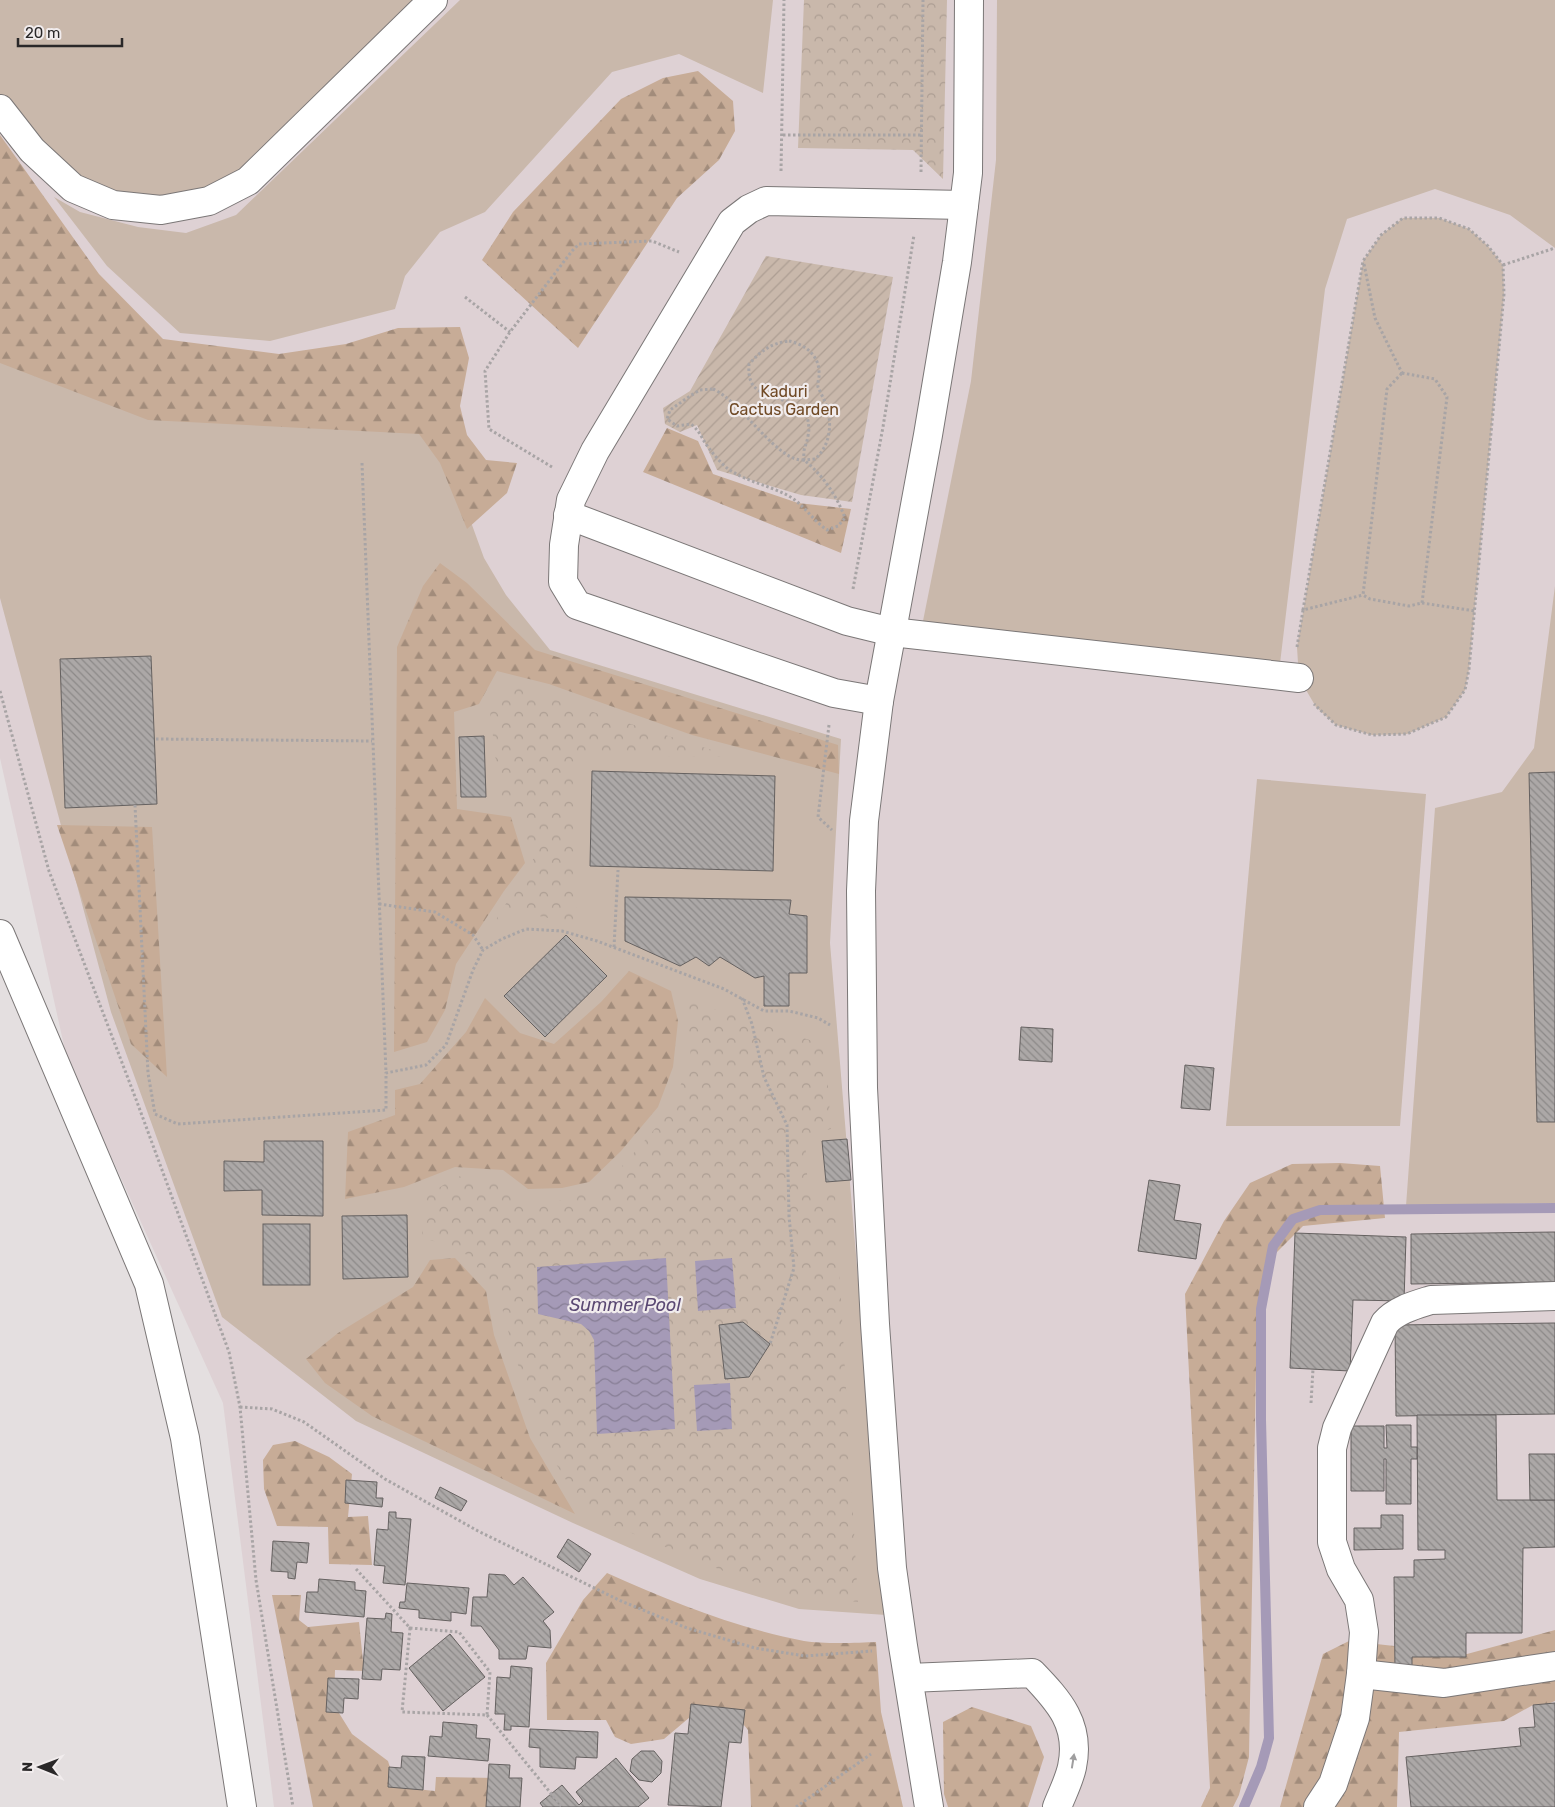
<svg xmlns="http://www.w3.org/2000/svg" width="1555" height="1807" font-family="Rubik,sans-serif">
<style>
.built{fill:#ded1d4}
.grass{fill:#c9b8ab}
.forest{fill:url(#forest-firs)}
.park{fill:url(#park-crowns)}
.garden{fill:url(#garden-furrows)}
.water{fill:url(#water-waves)}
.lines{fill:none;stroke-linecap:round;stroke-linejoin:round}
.stream{stroke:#a59ab7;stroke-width:10}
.building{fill:url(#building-back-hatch);stroke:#656160}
.minor-casing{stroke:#7b7777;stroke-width:30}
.path{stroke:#a8a4a5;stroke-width:3;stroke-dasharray:2.5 2.5;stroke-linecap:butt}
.minor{stroke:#fff;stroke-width:28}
.oneway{fill:#9f9e9f}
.labels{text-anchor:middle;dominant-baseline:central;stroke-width:4.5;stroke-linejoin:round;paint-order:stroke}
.park-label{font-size:16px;fill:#704a26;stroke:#f1eced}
.water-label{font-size:18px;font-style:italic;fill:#5a4873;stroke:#f1eced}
</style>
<defs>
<pattern id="forest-firs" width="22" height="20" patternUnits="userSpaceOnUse" patternTransform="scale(1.25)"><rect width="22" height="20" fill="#c7ac97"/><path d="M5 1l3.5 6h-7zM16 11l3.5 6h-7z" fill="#a28c7b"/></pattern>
<pattern id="park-crowns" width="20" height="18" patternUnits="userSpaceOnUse" patternTransform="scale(1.25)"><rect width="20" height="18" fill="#c9b8ab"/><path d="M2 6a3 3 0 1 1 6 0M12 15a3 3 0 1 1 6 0" fill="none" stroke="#ad9e93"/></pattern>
<pattern id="garden-furrows" width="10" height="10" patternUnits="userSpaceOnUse" patternTransform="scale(1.25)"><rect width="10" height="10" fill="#c9b8ab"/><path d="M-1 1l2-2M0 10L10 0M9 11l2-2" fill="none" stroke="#ad9e93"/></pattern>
<pattern id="water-waves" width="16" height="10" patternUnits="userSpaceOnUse" patternTransform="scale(1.25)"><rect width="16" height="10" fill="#a59ab7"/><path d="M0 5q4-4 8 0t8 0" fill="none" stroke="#877e95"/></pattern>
<pattern id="building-back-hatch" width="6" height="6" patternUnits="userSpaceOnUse" patternTransform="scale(1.25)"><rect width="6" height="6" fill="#aca8a7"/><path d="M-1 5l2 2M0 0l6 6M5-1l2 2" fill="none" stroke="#8c8988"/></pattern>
</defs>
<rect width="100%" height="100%" fill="#e4dfe0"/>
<!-- built -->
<polygon class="built" points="0,0 1555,0 1555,1807 274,1807 223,1403 67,1059 0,758"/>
<!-- grass -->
<g class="grass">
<polygon points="0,0 424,0 244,176 161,204 77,182 0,98"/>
<polygon points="460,0 773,0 763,93 679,54 612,72 485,212 440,232 405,276 395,309 270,341 180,333 107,266 54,197 80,212 138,227 186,233 236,215"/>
<polygon points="997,0 1555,0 1555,248 1510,215 1435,189 1347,219 1325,289 1278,680 918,646 971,381 996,160"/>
<polygon points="1403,218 1439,218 1469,229 1488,246 1503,265 1504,294 1469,669 1465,690 1446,717 1407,734 1372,735 1336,725 1316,707 1299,678 1297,647 1363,261 1381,235"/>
<polygon points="0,358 428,427 447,456 484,558 506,595 550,650 841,739 830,943 886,1615 799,1609 700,1579 573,1523 356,1421 222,1317 111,1012 0,598"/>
<polygon points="1555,586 1555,1203 1406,1206 1435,808 1502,792 1534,748"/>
<polygon points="1257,779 1426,794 1400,1126 1226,1126"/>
</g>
<!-- forest -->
<g class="forest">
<polygon points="698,71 733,101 735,131 719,160 677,198 578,348 482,260 513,212 621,99 663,78"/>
<polygon points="0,135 99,274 163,339 279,354 346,344 398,328 460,327 469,358 460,406 467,435 486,460 517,463 507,493 467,529 440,463 419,434 148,420 0,363"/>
<polygon points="667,428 698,441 713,474 798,503 851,509 841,553 643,472"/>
<polygon points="440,563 467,583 535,650 838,745 839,774 692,735 549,684 497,671 479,704 454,712 457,809 511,817 525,863 504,891 456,964 445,1010 427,1042 394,1052 397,647 423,586"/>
<polygon points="57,825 152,827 167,1077 131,1044"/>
<polygon points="629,971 671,991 678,1021 673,1067 658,1107 621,1151 589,1182 562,1188 528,1189 503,1170 455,1167 404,1187 345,1199 348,1132 395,1115 395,1090 420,1084 466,1032 485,998 520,1033 554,1044 601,1002"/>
<polygon points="1340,1163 1380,1166 1385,1218 1303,1226 1273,1256 1257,1314 1249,1757 1239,1795 1233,1807 1201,1807 1210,1788 1185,1294 1224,1221 1250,1183 1292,1164"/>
<polygon points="455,1258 486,1291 494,1335 530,1438 575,1514 372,1416 325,1383 306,1359 338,1333 413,1287 430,1260"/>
<polygon points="295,1441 329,1457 352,1474 348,1517 368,1516 372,1565 329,1564 328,1527 277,1526 264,1489 263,1460 273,1445"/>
<path d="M607 1573C670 1601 735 1628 804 1641 822 1644 857 1643 876 1642L881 1712 903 1807H751L748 1730 731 1709 696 1712 664 1739 631 1744 615 1737 606 1720H547L546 1663 583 1600Z"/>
<polygon points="272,1595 301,1595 299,1620 308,1627 359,1622 364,1671 335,1670 334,1705 352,1734 388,1761 396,1787 435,1791 436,1777 498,1778 497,1807 313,1807"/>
<polygon points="1555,1630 1555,1701 1543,1706 1533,1705 1504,1721 1399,1732 1397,1807 1280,1807 1323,1654 1349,1641 1467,1654"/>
<polygon points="972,1707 1031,1726 1044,1757 1028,1807 948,1807 944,1794 943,1722"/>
</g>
<!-- park -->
<g class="park">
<polygon points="804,0 947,0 943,179 913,150 798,148"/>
<polygon points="518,688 734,757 574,755 577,924 520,912 491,928 534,858 522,823 501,804 490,711"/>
<polygon points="687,1000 825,1045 831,1129 805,1135 808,1192 835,1193 858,1602 791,1595 721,1570 588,1515 541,1440 511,1342 497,1289 460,1248 422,1238 425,1197 457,1176 494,1182 528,1209 602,1189 668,1114 691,1061"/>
</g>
<!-- garden -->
<polygon class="garden" points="766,256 893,277 852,502 801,495 717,470 697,425 680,432 665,424 663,408 690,391"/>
<!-- water -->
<g class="water">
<polygon points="666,1258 675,1429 597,1434 594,1340 589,1331 581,1324 538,1314 537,1267"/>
<polygon points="732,1258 736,1308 698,1311 695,1261"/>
<polygon points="730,1383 732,1429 697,1431 694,1385"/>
</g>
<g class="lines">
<!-- stream -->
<polyline class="stream" points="1244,1807 1261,1767 1269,1738 1261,1420 1261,1309 1273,1246 1293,1219 1320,1210 1555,1208"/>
</g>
<!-- building -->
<g class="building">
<polygon points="151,656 157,804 65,808 60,659"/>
<polygon points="484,736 486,797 461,797 459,737"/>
<polygon points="592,771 775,776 773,871 590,866"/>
<polygon points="1555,772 1555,1122 1537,1122 1529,773"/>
<polygon points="625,897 791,900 789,914 807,916 807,973 789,973 789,1006 764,1006 764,976 755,978 720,957 709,966 696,957 680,966 625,941"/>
<polygon points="566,935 607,976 545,1037 504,996"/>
<polygon points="1021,1027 1053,1029 1052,1062 1019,1060"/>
<polygon points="1185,1065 1214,1068 1210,1110 1181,1108"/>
<polygon points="847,1139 851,1180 826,1182 822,1141"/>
<polygon points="264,1141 323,1141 323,1216 262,1215 262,1190 224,1191 224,1161 264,1162"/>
<polygon points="1149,1180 1180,1185 1174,1220 1201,1224 1196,1259 1138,1251"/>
<polygon points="407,1215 408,1277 343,1279 342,1216"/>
<rect x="263" y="1224" width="47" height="61"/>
<polygon points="1555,1232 1555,1282 1411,1284 1411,1234"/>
<polygon points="1295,1233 1406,1237 1404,1301 1353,1300 1350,1371 1290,1368"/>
<polygon points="743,1322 770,1344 749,1377 725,1379 719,1325"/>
<polygon points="1555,1323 1555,1414 1396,1416 1395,1325"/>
<polygon points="1417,1415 1496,1415 1497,1500 1555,1500 1555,1547 1523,1548 1522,1633 1466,1633 1466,1657 1412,1657 1412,1671 1395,1671 1394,1577 1414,1577 1414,1560 1445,1559 1445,1550 1418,1550"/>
<polygon points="1386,1425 1411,1425 1411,1447 1417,1447 1417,1459 1411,1459 1411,1504 1386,1504 1386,1459 1384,1459 1384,1491 1351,1491 1351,1426 1384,1426 1384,1448 1387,1448"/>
<polygon points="1529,1454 1555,1454 1555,1500 1530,1500"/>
<polygon points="346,1480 377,1482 376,1498 383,1498 382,1507 345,1503"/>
<polygon points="440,1487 467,1501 461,1511 435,1498"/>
<polygon points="389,1512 396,1512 396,1518 411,1519 405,1585 383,1583 385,1566 374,1565 377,1529 388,1530"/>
<polygon points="1381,1515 1403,1515 1403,1549 1354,1550 1354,1528 1381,1528"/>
<polygon points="568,1539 591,1554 579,1572 557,1557"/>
<polygon points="273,1541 309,1543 307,1563 297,1562 295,1579 288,1578 288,1572 271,1571"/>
<polygon points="489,1574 505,1575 514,1585 523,1577 554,1612 543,1621 550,1630 551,1648 528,1646 526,1659 499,1659 499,1650 481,1626 471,1626 473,1597 487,1597"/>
<polygon points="319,1579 355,1582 355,1590 366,1591 364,1617 305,1612 307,1592 318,1592"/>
<polygon points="407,1583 469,1588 466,1614 451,1612 451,1621 419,1618 419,1610 399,1608 400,1602 405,1602"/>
<polygon points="386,1613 392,1614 391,1632 403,1633 400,1670 382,1669 381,1680 362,1679 367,1618 385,1619"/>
<polygon points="450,1634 485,1677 443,1711 409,1668"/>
<polygon points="511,1666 532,1668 529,1727 511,1726 511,1730 504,1730 505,1714 495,1714 497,1677 510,1678"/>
<polygon points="328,1678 359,1679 358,1699 344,1698 343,1713 326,1712"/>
<polygon points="1555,1703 1555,1807 1411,1807 1406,1757 1521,1746 1519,1728 1535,1727 1533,1705"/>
<polygon points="691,1704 745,1710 741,1743 729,1742 721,1807 668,1805 675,1733 688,1734"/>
<polygon points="443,1722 477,1725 476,1738 490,1739 488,1761 428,1756 430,1736 442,1737"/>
<polygon points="530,1729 598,1732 597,1758 576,1757 575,1769 540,1767 540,1748 529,1747"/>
<polygon points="641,1751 654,1751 662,1761 661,1773 652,1782 639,1780 630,1771 632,1759"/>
<polygon points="402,1756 425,1757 423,1790 388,1787 389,1767 401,1768"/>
<polygon points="616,1758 649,1798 638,1807 543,1807 540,1803 562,1785 579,1805 583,1801 576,1792"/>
<polygon points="489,1764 510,1765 509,1778 522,1778 520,1807 486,1807"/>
</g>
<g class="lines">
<defs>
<g id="minor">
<polyline points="0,109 32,150 73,188 113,205 161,210 209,201 248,181 433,0"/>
<polyline points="568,515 847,621 892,632 1299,678"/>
<polyline points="879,701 834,693 577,605 563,582 564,545 571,500 595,451 732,222 749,209 766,201 964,205"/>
<polyline points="0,934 149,1284 185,1438 242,1807"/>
<polyline points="1361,1674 1444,1683 1555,1666"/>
<path d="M909 1678 1032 1673C1059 1701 1081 1725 1072 1767 1069 1781 1062 1794 1057 1807"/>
<polyline points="929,1807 903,1646 892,1568 875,1324 863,1088 861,891 864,821 879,701 928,435 957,262 968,173 969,0"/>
<path d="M1318 1807 1333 1784 1355 1718 1361 1674 1364 1632 1359 1600 1341 1569 1332 1542V1448L1337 1428 1385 1323C1396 1310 1415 1305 1431 1300L1555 1296"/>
</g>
</defs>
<!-- minor casing -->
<use href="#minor" class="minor-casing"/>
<!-- path -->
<g class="path">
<polyline points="783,135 922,135"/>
<polyline points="781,171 784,0"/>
<polyline points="921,172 923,0"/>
<polyline points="1364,264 1375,318 1402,373"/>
<polyline points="1503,265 1555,248"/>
<polyline points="465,297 510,332"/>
<path d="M789 341C804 344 819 355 819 372 820 377 817 382 818 387 820 392 823 397 825 402 833 422 831 445 815 459L804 460C803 446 806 448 808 436 810 428 808 420 806 412 799 408 792 403 785 401 763 392 747 393 749 364 761 351 771 343 789 341Z"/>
<polygon points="1402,373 1435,379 1447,397 1422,603 1409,606 1370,599 1363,595 1387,389"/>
<path d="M713 389C741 401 778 463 804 460 822 474 837 496 845 518L838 526 827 530C812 520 803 503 787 495 768 485 744 481 727 468 721 463 714 455 709 448 702 440 701 432 691 424L677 426 667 419 670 410 690 396 700 390Z"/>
<polyline points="362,463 386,1073"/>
<polyline points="552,467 489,429 485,371 510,332 572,251 579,244 652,241 679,252"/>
<polyline points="853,589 883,427 914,235"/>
<polyline points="1422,603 1475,611"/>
<polyline points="1303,610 1363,261 1381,235 1403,218 1439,218 1469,229 1488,246 1503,265 1504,294 1469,669 1465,690 1446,717 1407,734 1372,735 1336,725 1314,704"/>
<polyline points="1297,647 1303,610 1363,595"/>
<polyline points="0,691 49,871 137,1102 229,1352 240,1407 256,1580 293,1807"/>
<polyline points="829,725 818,817 832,830"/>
<polyline points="156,739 372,741"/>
<polyline points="135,805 148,1073 155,1114 178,1124 386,1110 386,1073 426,1065 446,1045 473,970 483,950 502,939 526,929 562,931 597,941 724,989 764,1011 789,1011 818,1018 830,1025"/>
<polyline points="379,904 435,912 473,935 483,950"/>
<polyline points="614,947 618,870"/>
<polyline points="742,998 752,1024 764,1077 787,1125 789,1216 794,1268 770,1344"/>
<polyline points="1311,1403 1313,1369"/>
<polyline points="240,1407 272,1409 304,1422 385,1479 478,1531 621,1601 687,1628 755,1648 805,1656 872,1651"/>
<polyline points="356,1569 410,1628"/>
<polygon points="410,1628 459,1632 490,1672 487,1715 402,1712"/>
<polyline points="487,1715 562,1807"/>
<polyline points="796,1807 871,1754"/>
</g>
<!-- minor -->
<use href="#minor" class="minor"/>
</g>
<!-- one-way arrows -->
<defs><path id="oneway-solid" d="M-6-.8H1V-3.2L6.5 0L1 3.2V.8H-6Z" transform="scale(1.25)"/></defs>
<use class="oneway" href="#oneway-solid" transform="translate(1073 1761) rotate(-81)"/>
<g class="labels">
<!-- park labels -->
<g class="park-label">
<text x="784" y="391">Kaduri<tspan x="784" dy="18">Cactus Garden</tspan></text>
</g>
<!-- water labels -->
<g class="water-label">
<text x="625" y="1305">Summer Pool</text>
</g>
</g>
<!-- north arrow -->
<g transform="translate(40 1767) rotate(271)" stroke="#f1eced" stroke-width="4" paint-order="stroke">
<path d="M0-4L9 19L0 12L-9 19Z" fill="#2a2829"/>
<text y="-8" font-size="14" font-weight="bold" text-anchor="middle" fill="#2a2829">N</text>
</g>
<!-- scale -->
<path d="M18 38v8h104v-8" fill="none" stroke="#2a2829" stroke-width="2.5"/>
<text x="25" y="38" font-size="15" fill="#2a2829" stroke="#f1eced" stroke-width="4" paint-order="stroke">20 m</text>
</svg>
